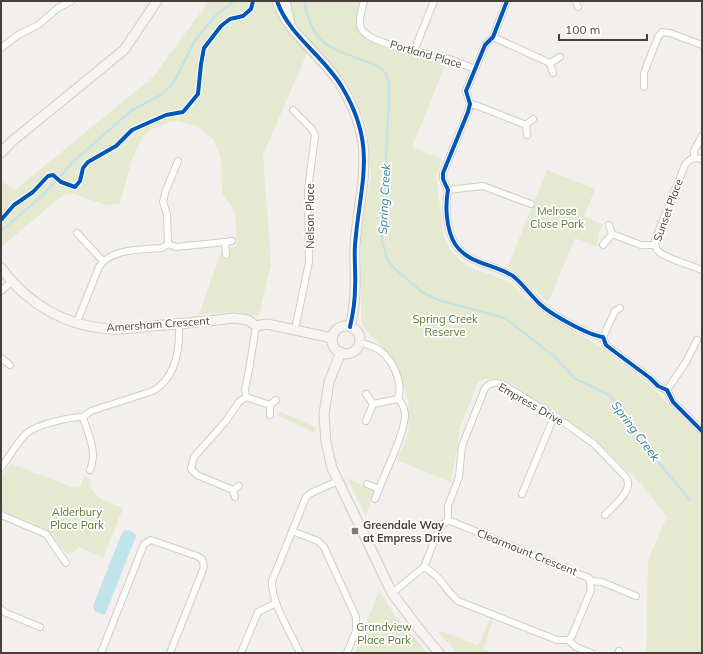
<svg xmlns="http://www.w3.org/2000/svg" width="703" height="654" font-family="Mulish,sans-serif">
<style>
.green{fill:#e4e9cf}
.water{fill:#c1e3eb}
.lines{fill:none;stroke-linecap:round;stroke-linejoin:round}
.stream{stroke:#c1e3eb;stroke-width:2}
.street-casing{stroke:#d0cdca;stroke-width:8}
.secondary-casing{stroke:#d2ccc5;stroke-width:11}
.street{stroke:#fdfdfc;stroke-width:6}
.secondary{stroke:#f6f3f0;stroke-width:9}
.cycleway-casing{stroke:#fff;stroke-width:6}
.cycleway{stroke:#0057b8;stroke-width:4}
.poi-dot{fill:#837d78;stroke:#fff;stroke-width:1.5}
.labels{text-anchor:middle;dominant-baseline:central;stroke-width:3.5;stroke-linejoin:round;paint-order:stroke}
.street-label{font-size:11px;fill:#473f39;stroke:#fff}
.park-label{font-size:11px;fill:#587530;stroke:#fff}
.poi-label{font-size:11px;font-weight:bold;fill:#473f39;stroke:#fff;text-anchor:start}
.water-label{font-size:12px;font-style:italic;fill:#347e94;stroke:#fff}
</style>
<rect width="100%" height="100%" fill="#f2efec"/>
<!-- green -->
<g class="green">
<path d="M209 1H361L358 26 363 36 402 53 446 63 412 147 442 159 436 176 444 237 451 251 462 262 474 269 508 281 535 306 597 345 644 380 702 438V653H646L648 560 667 517 642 485 591 436 506 380 485 379 478 382 459 430V438L451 482 397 460C402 448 409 435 409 422 411 397 401 369 385 350 376 339 365 334 361 320V235L371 173 367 127 356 100 345 80 311 44 263 155 271 264 259 316 237 312 199 314 222 249 237 246 235 211 222 193 221 157 213 139 197 126 178 121 170 122 150 130 142 138 133 156 120 203 106 205 74 194 62 196 1 247V181L15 190 153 77Z"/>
<polygon points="547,170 595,189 584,216 603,225 598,234 597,247 575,238 548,302 508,266"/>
<polygon points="279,411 315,427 315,433 277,415"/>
<path d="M11 464 75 488 80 487 84 476 90 480C89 498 109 502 123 508L103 558 79 547 70 555C59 550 58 539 49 533 36 522 17 517 1 511V477Z"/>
<polygon points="347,478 374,491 366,516"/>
<polygon points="379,591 394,614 427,653 355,653"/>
<polygon points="490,617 494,618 483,649 492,653 457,653 438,632 440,633 438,630 477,645 480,643"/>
</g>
<!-- water -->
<polygon class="water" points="129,530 134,533 136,536 105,615 95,611 93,606 121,535 124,531"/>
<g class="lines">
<!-- stream -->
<g class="stream">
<path d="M304 1C312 44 329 48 365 61 373 63 381 66 386 74 390 80 389 90 389 98L382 240 387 259 394 268 422 292 438 300 505 318 556 358 574 378 609 395 621 409 635 434 690 500"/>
<polyline points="1,231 43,195 74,161 132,110 161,95 173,84 195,40 217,14 235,1"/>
</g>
<defs>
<g id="street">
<path d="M364 1C362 9 358 21 361 28 368 45 432 54 449 59 458 62 467 66 475 69"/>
<path d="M507 1 493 37 485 45 466 91 470 104 468 112 443 173V179L448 190C445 206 446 229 455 244 468 264 494 264 513 276 523 284 531 296 541 305 552 315 588 335 603 337L606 345 611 349 650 378 658 386 667 390 673 402 702 431"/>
<polyline points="576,1 578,7"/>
<polyline points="493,37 550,63"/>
<polyline points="1,48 18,35 38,25 58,8 71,1"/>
<polyline points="414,51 434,1"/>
<polyline points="553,73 550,63 560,57"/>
<polyline points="644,87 644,73 658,37 662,32 670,33 702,45"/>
<polyline points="470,104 478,106 526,125"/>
<polyline points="293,110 312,129 315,135 308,190 309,262 295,329"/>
<polyline points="527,135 526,125 533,119"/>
<polyline points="694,158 694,151 702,136"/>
<path d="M702 159C694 157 689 159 685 165L655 240C655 244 655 248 658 251 666 259 691 265 702 270"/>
<polyline points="448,190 483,186 531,204"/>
<polyline points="77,233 103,261"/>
<polyline points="612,234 641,245 655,245"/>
<polyline points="168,244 167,214 163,202 166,190 178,161"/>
<polyline points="603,245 612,234 609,225"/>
<polyline points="226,255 225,242 232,241"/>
<polyline points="1,291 11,282"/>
<path d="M77 322 99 267C111 248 142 250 162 248L168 244 176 247 225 242"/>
<polyline points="603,337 615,311 620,308"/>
<path d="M359 342C364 344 370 345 374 347 391 355 404 381 398 399 402 403 404 407 405 413 406 431 386 470 379 489"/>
<polyline points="1,358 10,365"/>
<polyline points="667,390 686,362 697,340"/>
<polyline points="366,394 373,404 366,421"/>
<polyline points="246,397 270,405"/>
<polyline points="373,404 398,399"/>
<polyline points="270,415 270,405 276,400"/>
<path d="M83 417C88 435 98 452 90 470"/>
<path d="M1 468C9 457 17 442 27 433 38 424 70 417 83 417L91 411 153 391C176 378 180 349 179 324"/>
<polyline points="367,484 379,489 375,499"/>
<polyline points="233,490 197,475 191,469 194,457 226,421 239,402 246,397 245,389 249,370 256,326"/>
<polyline points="522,494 553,419"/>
<polyline points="235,497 233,490 239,486"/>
<polyline points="1,515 46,534 66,563"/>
<polyline points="292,531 318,541 324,547 356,617 356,631 347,653"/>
<path d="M424 567C440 575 445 590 458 601L557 640H568L572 636 591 590 589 578 448 520"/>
<polyline points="591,581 602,582 636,596"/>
<path d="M392 593 424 567 440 527 448 520V506L459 477 462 446 485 388C491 382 496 382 504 385L546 411 553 419 565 423 594 444 626 477C635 490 613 506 605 515"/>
<polyline points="1,609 6,613 40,627"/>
<polyline points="568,640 576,647 591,653"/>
<polyline points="101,653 144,544 151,540 197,556 202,559 204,567 170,653"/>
<polyline points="241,653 258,612 276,603"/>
<path d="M300 653C291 633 271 603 272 581L306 497 311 493 338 481"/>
<polyline points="618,653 619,651"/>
</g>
<g id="secondary">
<path d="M277 1C289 36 324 56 342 87 378 147 360 182 355 245 354 260 356 274 355 288 355 301 353 314 350 327"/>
<polyline points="285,1 290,23"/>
<polyline points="1,153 10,143 124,50 157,1"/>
<path d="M1 268C27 304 67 327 112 329 125 330 139 327 152 326 179 324 207 321 234 318L248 320 256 326 267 324 332 338"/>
<circle cx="346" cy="340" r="14"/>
<polyline points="341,352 329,382 324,414 326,442 332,468 392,593 419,629 439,653"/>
</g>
</defs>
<!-- street casing -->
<use href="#street" class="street-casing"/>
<!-- secondary casing -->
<use href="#secondary" class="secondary-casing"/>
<!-- street -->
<use href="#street" class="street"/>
<!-- secondary -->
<use href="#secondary" class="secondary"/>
<defs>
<g id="cycleway">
<path d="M277 1C289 36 324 56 342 87 378 147 360 182 355 245 354 260 356 274 355 288 355 301 353 314 350 327"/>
<path d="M507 1 493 37 485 45 466 91 470 104 468 112 443 173V179L448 190C445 206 446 229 455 244 468 264 494 264 513 276 523 284 531 296 541 305 552 315 588 335 603 337L606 345 611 349 650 378 658 386 667 390 673 402 702 431"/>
<polyline points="1,220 14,205 33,192 48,176 53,175 61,182 75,187 80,181 83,168 88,162 116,146 132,130 166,115 183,112 198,94 201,64 204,48 221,26 230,19 243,16 251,9 253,1"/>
</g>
</defs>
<!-- cycleway casing -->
<use href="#cycleway" class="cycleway-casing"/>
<!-- cycleway -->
<use href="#cycleway" class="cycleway"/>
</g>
<!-- markers -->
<rect class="poi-dot" x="351" y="527" width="8" height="8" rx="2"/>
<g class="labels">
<!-- street labels -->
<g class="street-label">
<text transform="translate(426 54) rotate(16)">Portland Place</text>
<text transform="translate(668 210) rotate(-70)">Sunset Place</text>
<text transform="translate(310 216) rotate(-90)">Nelson Place</text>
<text transform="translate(158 324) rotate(-4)">Amersham Crescent</text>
<text transform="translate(531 404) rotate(30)">Empress Drive</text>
<text transform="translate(527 552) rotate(22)">Clearmount Crescent</text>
</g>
<!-- park labels -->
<g class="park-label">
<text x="557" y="211">Melrose<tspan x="557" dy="13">Close Park</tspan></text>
<text x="445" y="319">Spring Creek<tspan x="445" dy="13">Reserve</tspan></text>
<text x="77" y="512">Alderbury<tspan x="77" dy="13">Place Park</tspan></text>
<text x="384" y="627">Grandview<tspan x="384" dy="13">Place Park</tspan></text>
</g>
<!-- poi labels -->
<g class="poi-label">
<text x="363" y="525">Greendale Way<tspan x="363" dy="13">at Empress Drive</tspan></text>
</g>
<!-- water labels -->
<g class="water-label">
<text transform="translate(384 199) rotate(-87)">Spring Creek</text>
<text transform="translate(636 431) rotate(53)">Spring Creek</text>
</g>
</g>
<!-- border -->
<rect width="703" height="654" fill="none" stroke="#473f39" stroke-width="4"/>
<!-- scale -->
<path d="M559 34v6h88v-6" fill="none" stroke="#473f39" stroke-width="2"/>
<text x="565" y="34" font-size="12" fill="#473f39" stroke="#ffffff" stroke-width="3" paint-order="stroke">100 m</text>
</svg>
